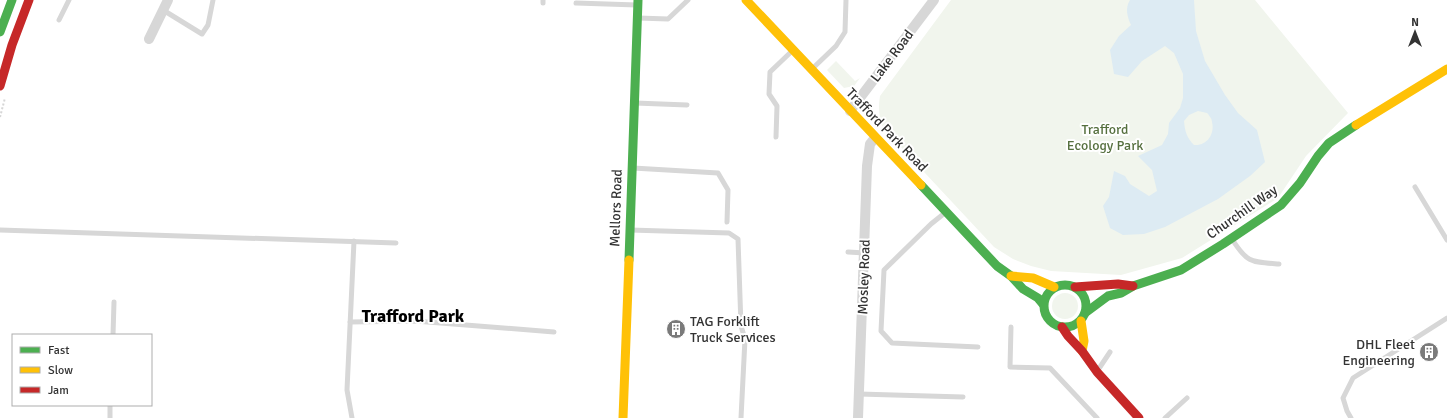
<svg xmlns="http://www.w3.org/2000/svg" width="1447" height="418" font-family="Signika,sans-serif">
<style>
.green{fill:#f1f5ed}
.water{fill:#ddebf3;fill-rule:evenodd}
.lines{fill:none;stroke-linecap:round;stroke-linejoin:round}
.path{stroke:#d6d6d6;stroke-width:2;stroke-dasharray:2 2;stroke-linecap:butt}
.lane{stroke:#d7d7d7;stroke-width:5}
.street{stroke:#d7d7d7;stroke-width:10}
.fast{stroke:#4caf50;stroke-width:9}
.slow{stroke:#ffc107;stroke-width:9}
.jam{stroke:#c62828;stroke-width:9}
.labels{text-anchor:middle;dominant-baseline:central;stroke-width:4;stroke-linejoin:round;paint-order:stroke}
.street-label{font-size:14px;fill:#333;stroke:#fff}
.park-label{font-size:14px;fill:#56703f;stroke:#fff}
.poi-label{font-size:14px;fill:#333;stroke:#fff;text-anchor:start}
.district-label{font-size:18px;font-weight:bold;fill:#000;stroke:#fff}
</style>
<rect width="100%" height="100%" fill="#fff"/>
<!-- green -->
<g class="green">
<path d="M951 0H1255L1348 113 1306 156 1278 198 1182 258 1121 275 1051 271 1031 266 1013 259 994 247 883 128C879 117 878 108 880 96Z"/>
<polygon points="836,61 855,81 860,78 854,86 844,88 827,70"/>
<circle cx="1065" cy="306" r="13"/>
</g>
<!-- water -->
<path class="water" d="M1130 0H1194L1196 31 1205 61 1225 95 1238 113 1257 130 1265 162 1250 176 1218 199 1165 227 1144 234 1123 235 1110 228 1103 206 1109 197 1114 171 1125 176 1130 184 1149 196 1157 191 1152 170 1138 156 1162 145 1168 134 1169 123 1180 108 1183 98V74L1174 53 1165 46 1142 61 1128 77 1114 74 1110 50 1119 36 1131 25C1127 16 1125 8 1130 0ZM1198 111 1207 113C1209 115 1212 119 1212 122 1215 134 1207 146 1194 145 1187 138 1185 132 1184 121L1189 115Z"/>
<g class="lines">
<!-- path -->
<polyline class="path" points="0,117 5,98"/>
<!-- lane -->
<g class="lane">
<polyline points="543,3 543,0"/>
<polyline points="576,3 637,5"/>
<polyline points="163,10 202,34 208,25 213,0"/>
<polyline points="638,18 668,19 688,0"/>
<polyline points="59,20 69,0"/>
<polyline points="812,69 836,46 845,32 846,0"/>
<polyline points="635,103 687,105"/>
<polyline points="776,137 777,106 769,94 770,72 792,51"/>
<polyline points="633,168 718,173 728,190 727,222"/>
<polyline points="1415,187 1447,240"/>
<polyline points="946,212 931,224 884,270 881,331 892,343 978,347"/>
<polyline points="0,230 396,243"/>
<polyline points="630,230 729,233 738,239 741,326 745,339 741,418"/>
<path d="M1232 239C1247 263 1251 262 1279 264"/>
<polyline points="848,252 865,253"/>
<polyline points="350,322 415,321 554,332"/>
<polyline points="1011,327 1010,367 1050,368 1097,418"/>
<polyline points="113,335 114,302"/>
<polyline points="1098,370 1110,352"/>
<polyline points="859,394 963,397"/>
<polyline points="110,418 110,405"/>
<polyline points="352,418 347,390 354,241"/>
<polyline points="1165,418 1187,398"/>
<polyline points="1351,418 1347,411 1343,398 1353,378 1447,318"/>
</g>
<!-- street -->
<g class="street">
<polyline points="149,39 168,0"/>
<polyline points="850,111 934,0"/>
<polyline points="858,418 867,166 870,144 875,138"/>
</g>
<!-- fast -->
<g class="fast">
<polyline points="0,32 12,0"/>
<polyline points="921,185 997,266 1011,276 1023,289 1038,298 1043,304"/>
<polyline points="629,260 638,0"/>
<circle cx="1065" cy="306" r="21"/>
<polyline points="1085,313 1108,296 1121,293 1133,286 1181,270 1223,244 1281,205 1300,183 1318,156 1329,143 1356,125"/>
</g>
<!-- slow -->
<g class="slow">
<polyline points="746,0 921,185"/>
<polyline points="1356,125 1447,69"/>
<polyline points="1011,276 1033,278 1054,287"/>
<polyline points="1081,321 1084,341 1082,351"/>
<polyline points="623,418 629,260"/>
</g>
<!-- jam -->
<g class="jam">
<polyline points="0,86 12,45 29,0"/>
<polyline points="1075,287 1118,284 1133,286"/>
<polyline points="1062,327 1068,336 1082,351 1097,372 1139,418"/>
</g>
</g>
<!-- icons -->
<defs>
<symbol id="building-disc" viewBox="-11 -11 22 22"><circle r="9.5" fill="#7a7a7a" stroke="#fff"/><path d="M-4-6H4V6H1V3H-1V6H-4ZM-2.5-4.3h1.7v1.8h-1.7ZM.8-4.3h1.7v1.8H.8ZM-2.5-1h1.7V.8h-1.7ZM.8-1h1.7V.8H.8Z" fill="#fff"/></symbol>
</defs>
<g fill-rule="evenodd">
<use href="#building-disc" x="665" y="318" width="22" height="22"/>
<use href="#building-disc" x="1418" y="341" width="22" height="22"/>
</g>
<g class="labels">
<!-- street labels -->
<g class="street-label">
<text transform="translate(892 56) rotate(-53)">Lake Road</text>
<text transform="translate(887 130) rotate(46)">Trafford Park Road</text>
<text transform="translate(616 208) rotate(-88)">Mellors Road</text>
<text transform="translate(1242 212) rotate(-35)">Churchill Way</text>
<text transform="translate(864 277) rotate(-88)">Mosley Road</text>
</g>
<!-- park labels -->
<g class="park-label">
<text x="1105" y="129">Trafford<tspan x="1105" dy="16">Ecology Park</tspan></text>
</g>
<!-- poi labels -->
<g class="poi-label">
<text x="690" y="321">TAG Forklift<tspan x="690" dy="16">Truck Services</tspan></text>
<text x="1415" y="344" text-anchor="end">DHL Fleet<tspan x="1415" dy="16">Engineering</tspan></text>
</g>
<!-- district labels -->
<g class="district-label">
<text x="413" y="316">Trafford Park</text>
</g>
</g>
<!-- legend -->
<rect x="12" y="334" width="140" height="72" fill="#ffffff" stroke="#adadad"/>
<rect x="20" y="347" width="20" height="6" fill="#4caf50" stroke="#adadad"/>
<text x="48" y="354" font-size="12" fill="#333333">Fast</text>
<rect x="20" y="367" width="20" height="6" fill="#ffc107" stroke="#adadad"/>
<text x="48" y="374" font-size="12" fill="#333333">Slow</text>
<rect x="20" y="387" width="20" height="6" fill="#c62828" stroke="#adadad"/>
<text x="48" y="394" font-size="12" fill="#333333">Jam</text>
<!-- north arrow -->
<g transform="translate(1415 32)" stroke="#ffffff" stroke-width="3" paint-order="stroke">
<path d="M0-3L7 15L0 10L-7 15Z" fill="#333333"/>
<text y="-6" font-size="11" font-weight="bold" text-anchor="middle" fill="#333333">N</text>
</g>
</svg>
